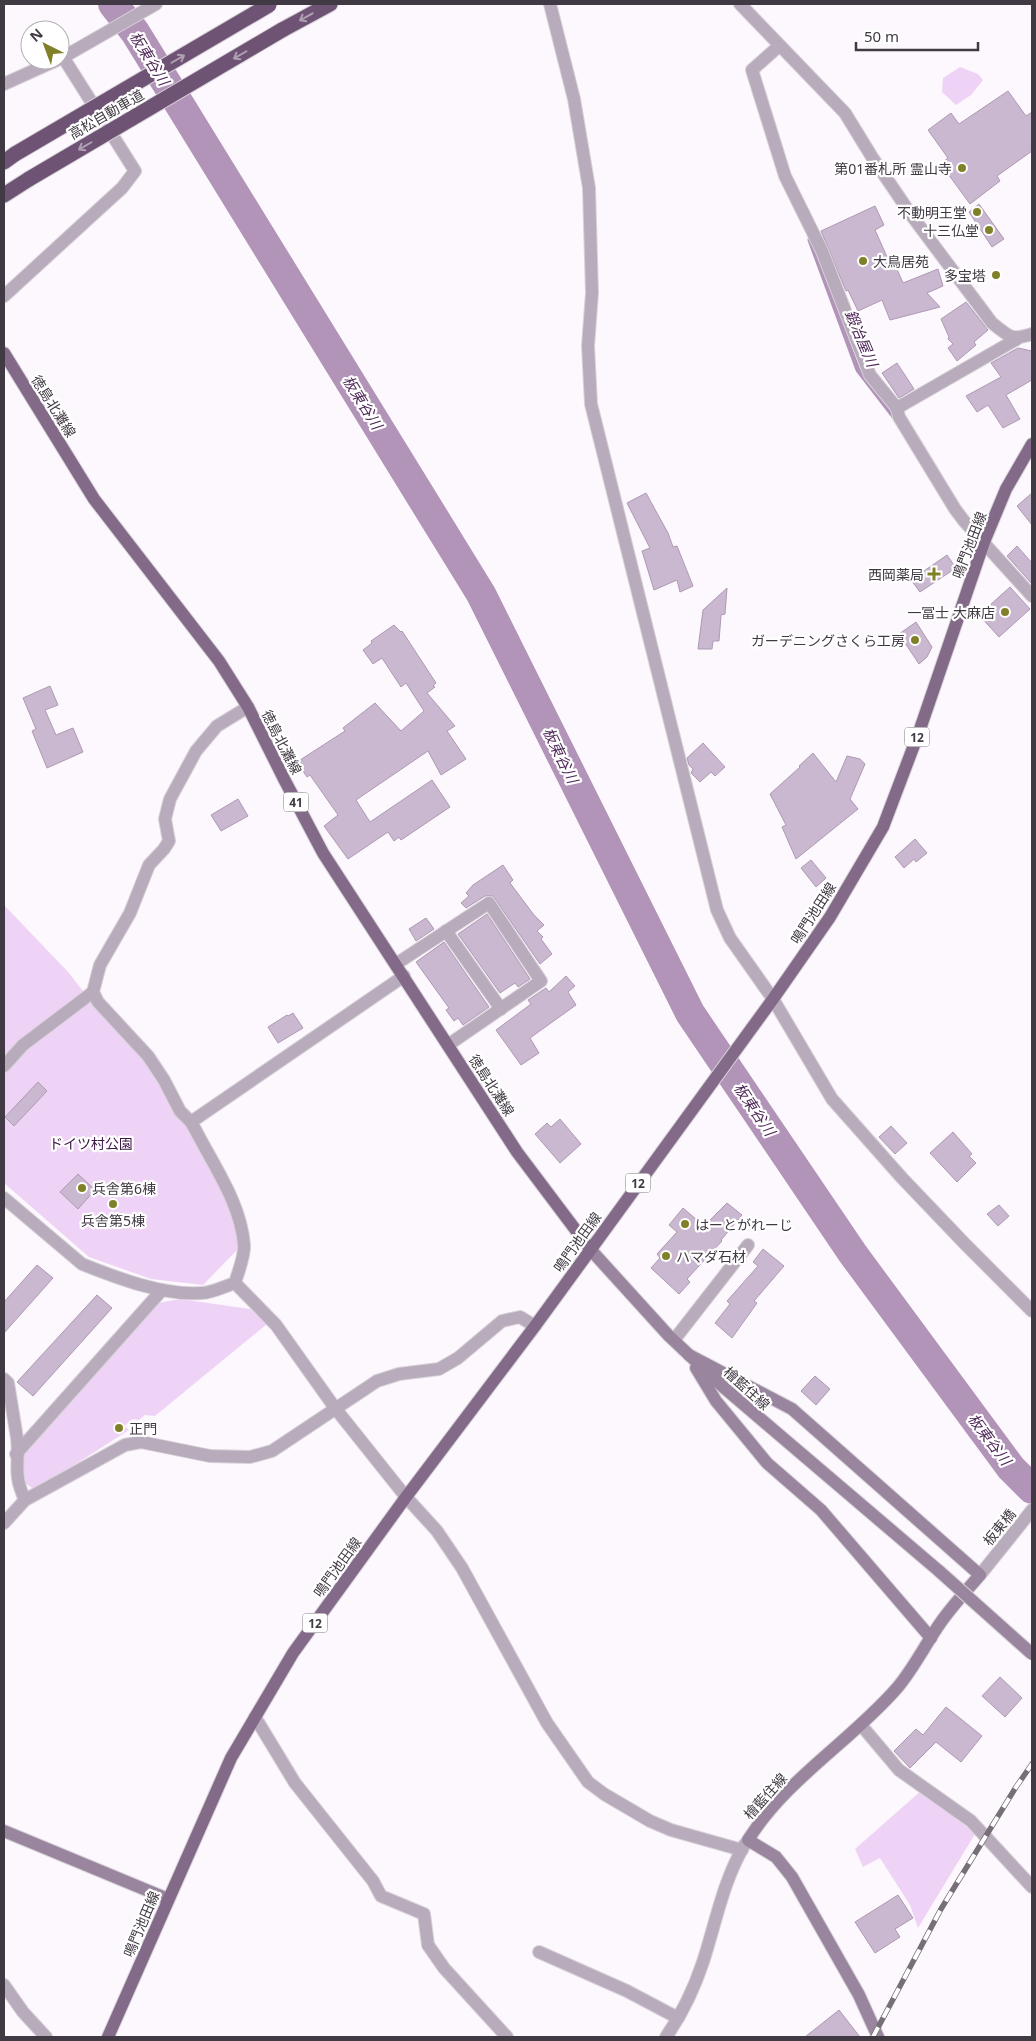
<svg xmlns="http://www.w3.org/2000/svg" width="1036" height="2041" font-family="'Noto Sans','Noto Sans JP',sans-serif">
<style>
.green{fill:#efd3f6}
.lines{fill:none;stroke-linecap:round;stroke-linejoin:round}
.stream{stroke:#b194b8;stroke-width:5}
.river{stroke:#b194b8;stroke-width:30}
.building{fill:#cab7d0;stroke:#ae9ab3}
.street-casing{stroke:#d7d2d8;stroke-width:14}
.secondary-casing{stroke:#d7d2d8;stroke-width:14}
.primary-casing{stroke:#d7d2d8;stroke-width:14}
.highway-casing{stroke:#d7d2d8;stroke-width:17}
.street{stroke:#b8abbc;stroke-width:12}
.secondary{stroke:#99859e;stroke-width:12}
.primary{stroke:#826a88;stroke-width:12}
.highway{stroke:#6e5375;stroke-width:15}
.rail-casing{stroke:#766f78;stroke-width:5.5}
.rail{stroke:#fff;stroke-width:4;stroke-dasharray:11;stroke-linecap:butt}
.secondary-bridge-casing{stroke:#d7d2d8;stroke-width:14;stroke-linecap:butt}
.highway-bridge-casing{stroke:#d7d2d8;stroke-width:17;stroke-linecap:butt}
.secondary-bridge{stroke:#99859e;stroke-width:12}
.highway-bridge{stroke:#6e5375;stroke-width:15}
.oneway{stroke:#afa0b3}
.poi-dot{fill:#808029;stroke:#fff;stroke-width:2}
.labels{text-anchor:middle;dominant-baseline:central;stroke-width:4.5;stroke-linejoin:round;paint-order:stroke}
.shield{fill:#fff;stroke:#7a747b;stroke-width:1}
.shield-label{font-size:12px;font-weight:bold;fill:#413943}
.street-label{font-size:14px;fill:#413943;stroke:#fff}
.poi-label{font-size:14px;fill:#413943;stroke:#fff;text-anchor:end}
.park-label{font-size:14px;fill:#3c1645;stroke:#fff}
.water-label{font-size:15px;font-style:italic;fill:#4f2958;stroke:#fff}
</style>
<rect width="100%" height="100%" fill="#fcf8fd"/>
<!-- green -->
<g class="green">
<polygon points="960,67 978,74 983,80 971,95 956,105 942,92 943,78"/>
<polygon points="4,905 69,973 95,1007 143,1060 160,1084 189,1128 221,1185 234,1215 240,1247 203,1285 151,1279 89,1257 4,1183"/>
<polygon points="180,1299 250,1309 267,1324 155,1416 145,1415 139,1420 133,1419 124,1426 129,1430 35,1490 22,1481 21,1458 158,1303"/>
<polygon points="922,1790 975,1834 918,1928 910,1905 880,1858 863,1867 855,1849"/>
</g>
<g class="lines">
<!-- stream -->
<polyline class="stream" points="810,240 858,370 895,418"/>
<!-- river -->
<polyline class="river" points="113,4 135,32 481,594 690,1013 853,1254 1011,1468 1032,1489"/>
</g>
<!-- building -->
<g class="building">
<polygon points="1008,91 1026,116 1032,112 1032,151 997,176 1000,181 970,204 943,167 947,165 944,161 948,158 928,130 951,113 959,124"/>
<polygon points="979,204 1004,239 992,247 969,212"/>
<polygon points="875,206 884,225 875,230 892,268 896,267 903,283 938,269 943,286 927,293 940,307 890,320 882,300 858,311 848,290 846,291 821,231"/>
<polygon points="966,302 988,330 974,342 976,345 957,361 948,348 953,344 948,339 949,337 941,319"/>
<polygon points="1018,348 1032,351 1032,380 1006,395 1020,419 1003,428 988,405 977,412 966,396 1001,377 991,363"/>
<polygon points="897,363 914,389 899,398 882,373"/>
<polygon points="646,493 668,533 673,547 677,546 693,586 680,592 677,580 654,590 642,551 650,548 627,503"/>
<polygon points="1032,493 1032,525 1017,506"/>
<polygon points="1017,546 1032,563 1032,584 1007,556"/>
<polygon points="947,555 956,568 920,592 911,580"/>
<polygon points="1010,587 1030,609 999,637 979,615"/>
<polygon points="727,588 725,614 721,615 719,641 713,641 712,649 698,649 703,610"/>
<polygon points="916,622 932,647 927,657 919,664 899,634"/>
<polygon points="394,625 401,632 402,631 436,683 433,686 435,687 427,693 455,726 447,731 466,759 441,775 428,751 356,800 370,822 432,780 450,807 401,840 399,837 394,841 388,832 348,859 324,826 338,815 310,775 307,777 297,762 345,731 343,728 375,703 401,731 424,711 406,683 401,687 382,658 373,664 363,650 372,643 371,641"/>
<polygon points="50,686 58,705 45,710 56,735 73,728 83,752 47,768 32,731 36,729 23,698"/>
<polygon points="703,743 725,767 715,776 711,772 700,782 691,773 693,769 689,765 687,758"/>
<polygon points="813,753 836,782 847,756 860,759 865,764 850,799 858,809 796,859 782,827 786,825 770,794 800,767 799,766"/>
<polygon points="238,799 248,816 221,831 211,815"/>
<polygon points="915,839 927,853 916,862 914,859 904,868 895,857"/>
<polygon points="811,860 826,878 816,887 801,868"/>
<polygon points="503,865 513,880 510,883 534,915 544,925 537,931 543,937 541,939 552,954 540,964 493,896 485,896 466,908 461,903 469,896 466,893 473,885"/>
<polygon points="487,914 530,979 518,987 515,983 500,993 458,934"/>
<polygon points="426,918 434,929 416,941 409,929"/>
<polygon points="444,942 489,1007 463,1025 458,1018 454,1021 446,1010 449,1008 416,962"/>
<polygon points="566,976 575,986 568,992 576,1005 530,1038 539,1053 521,1065 496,1030 531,1004 528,1000 546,988 549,992"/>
<polygon points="293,1013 303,1028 278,1043 268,1027 287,1015 288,1016"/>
<polygon points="38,1082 47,1091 14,1126 5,1117"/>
<polygon points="560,1119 581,1144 560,1163 535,1134 547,1123 551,1127"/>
<polygon points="891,1126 907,1143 895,1154 879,1137"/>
<polygon points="953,1132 972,1154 969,1156 976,1163 957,1182 930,1153"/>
<polygon points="78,1174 95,1190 78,1209 60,1192"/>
<polygon points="727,1203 742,1215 721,1240 722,1241 687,1279 690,1282 679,1294 651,1268 660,1258 657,1254 677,1232 669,1225 683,1208 704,1226"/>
<polygon points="999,1205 1009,1216 998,1226 987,1214"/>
<polygon points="763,1249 784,1266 754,1301 757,1303 732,1338 715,1323 730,1304 727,1301 758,1266 753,1262"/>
<polygon points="37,1265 53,1278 4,1333 4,1302"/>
<polygon points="97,1295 112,1308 33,1396 17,1382"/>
<polygon points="815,1376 830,1389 816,1405 801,1391"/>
<polygon points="1000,1677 1022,1698 1005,1717 982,1696"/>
<polygon points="946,1707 982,1736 961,1762 936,1742 910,1768 894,1751 916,1729 923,1735"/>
<polygon points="898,1895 913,1918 895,1929 900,1937 875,1953 855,1922"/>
<polygon points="839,2010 860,2037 805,2037"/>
</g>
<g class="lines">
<defs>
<g id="street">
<polyline points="550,4 574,99 589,188 592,293 588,346 591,404 717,910 730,938 773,999 832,1099 902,1178 966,1245 1032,1311"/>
<path d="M740 4 845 113 872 157 912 216 992 323C1009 336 1010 341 1032 334"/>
<polyline points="779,46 752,70 785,176 822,251 870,375 897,408"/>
<polyline points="60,59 156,4"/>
<polyline points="4,84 57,60"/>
<polyline points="4,296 122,188 135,171 63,57"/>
<polyline points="1017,339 897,408 899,417 955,509 964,521 1032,596"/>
<polyline points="446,931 501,1009"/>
<polyline points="396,964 489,903 541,981 448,1045"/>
<polyline points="4,1066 23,1045 93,992"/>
<polyline points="191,1122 404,976"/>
<path d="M4 1198 82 1264C117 1278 164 1296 202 1293 212 1293 225 1286 235 1283 238 1272 245 1256 244 1245 241 1204 214 1166 196 1131L191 1122 180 1111 164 1080 148 1056 98 1002 93 992 100 965 130 913 149 865 164 849 169 841 165 819 170 799 196 751 217 726 248 707"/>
<polyline points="235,1283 276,1325 335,1408 406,1497 437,1531 462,1568 547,1723 588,1782 604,1794 650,1821 671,1830 742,1850"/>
<polyline points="674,1340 748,1245"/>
<path d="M4 1379 8 1383C11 1401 14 1420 17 1438 20 1465 12 1472 25 1500"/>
<polyline points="16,1454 162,1290"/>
<polyline points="4,1523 25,1500 125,1445 141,1442 210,1456 250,1457 272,1451 377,1381 399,1374 439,1369 458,1358 502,1321 520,1317 535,1326"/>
<polyline points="980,1575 1032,1510"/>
<polyline points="255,1717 295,1783 373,1881 381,1896 424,1914 428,1945 444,1968 507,2037"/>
<polyline points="861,1725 899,1770 971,1821 1032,1887"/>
<polyline points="539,1952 627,1991 678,2018"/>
<polyline points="4,1985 23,2012 46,2037"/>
<path d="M666 2037C682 2014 694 1989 703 1962 716 1922 723 1881 745 1844"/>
</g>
<g id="secondary">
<polyline points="590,1249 669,1336 722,1386 939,1571"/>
<path d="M689 1355 792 1409 980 1575C967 1590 953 1605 941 1622 926 1643 914 1668 897 1688 850 1742 786 1779 748 1840L776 1857 792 1877 859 1995 878 2037"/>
<polyline points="696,1368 716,1401 767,1463 821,1510 931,1638"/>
<polyline points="4,1831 168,1899"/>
</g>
<g id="primary">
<polyline points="4,353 94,499 219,661 248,707 284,779 323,853 517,1152 590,1249"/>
<polyline points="108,2037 231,1758 293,1653 406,1497 535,1326 773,999 830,917 883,827 919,732 984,542 1006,489 1032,444"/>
</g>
<g id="highway">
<polyline points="282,30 330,4"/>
<polyline points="4,162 15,154"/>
<polyline points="4,195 29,179"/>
</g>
</defs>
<!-- street casing -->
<use href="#street" class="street-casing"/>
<!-- secondary casing -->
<use href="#secondary" class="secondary-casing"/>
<!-- primary casing -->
<use href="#primary" class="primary-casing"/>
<!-- highway casing -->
<use href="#highway" class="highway-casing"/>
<!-- street -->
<use href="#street" class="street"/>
<!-- secondary -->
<use href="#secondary" class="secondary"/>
<!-- primary -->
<use href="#primary" class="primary"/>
<!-- highway -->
<use href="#highway" class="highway"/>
<defs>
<polyline id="rail" points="873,2037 941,1909 1016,1787 1032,1764"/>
</defs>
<!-- rail casing -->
<use href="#rail" class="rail-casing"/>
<!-- rail -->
<use href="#rail" class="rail"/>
<defs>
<polyline id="secondary-bridge" points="939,1571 1032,1654"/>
<g id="highway-bridge">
<polyline points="15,154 269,5"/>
<polyline points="29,179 282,30"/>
</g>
</defs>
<!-- secondary-bridge casing -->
<use href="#secondary-bridge" class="secondary-bridge-casing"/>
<!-- highway-bridge casing -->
<use href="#highway-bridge" class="highway-bridge-casing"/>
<!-- secondary-bridge -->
<use href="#secondary-bridge" class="secondary-bridge"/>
<!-- highway-bridge -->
<use href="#highway-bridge" class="highway-bridge"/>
</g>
<!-- one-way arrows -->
<defs><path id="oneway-shaft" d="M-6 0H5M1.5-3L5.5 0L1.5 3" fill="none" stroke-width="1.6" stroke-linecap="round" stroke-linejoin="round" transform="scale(1.25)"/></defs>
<g class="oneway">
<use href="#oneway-shaft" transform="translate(306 17) rotate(151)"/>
<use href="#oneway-shaft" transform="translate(240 55) rotate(150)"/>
<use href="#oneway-shaft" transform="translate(178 59) rotate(-30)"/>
<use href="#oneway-shaft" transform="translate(85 146) rotate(150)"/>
</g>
<!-- markers -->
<g class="poi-dot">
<circle cx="962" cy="168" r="5"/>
<circle cx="977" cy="212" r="5"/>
<circle cx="989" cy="230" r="5"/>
<circle cx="863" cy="261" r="5"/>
<circle cx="996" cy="275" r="5"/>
<path d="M931.5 566.5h5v5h5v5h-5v5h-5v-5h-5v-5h5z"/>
<circle cx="1005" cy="612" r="5"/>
<circle cx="915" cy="640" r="5"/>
<circle cx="82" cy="1188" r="5"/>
<circle cx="113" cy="1204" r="5"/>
<circle cx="685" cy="1224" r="5"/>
<circle cx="666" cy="1256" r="5"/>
<circle cx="119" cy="1428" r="5"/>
</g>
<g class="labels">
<!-- shield labels -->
<g class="shield">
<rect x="904.5" y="727.5" width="25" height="19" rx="4"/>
<rect x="283.5" y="792.5" width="25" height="19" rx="4"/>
<rect x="625.5" y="1173.5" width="25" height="19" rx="4"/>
<rect x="302.5" y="1613.5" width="25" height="19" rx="4"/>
</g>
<g class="shield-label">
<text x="917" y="737">12</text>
<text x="296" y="802">41</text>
<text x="638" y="1183">12</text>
<text x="315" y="1623">12</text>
</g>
<!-- street labels -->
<g class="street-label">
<text transform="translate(106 114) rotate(-30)">高松自動車道</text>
<text transform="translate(54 406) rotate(58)">徳島北灘線</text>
<text transform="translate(969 545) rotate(-69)">鳴門池田線</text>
<text transform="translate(282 742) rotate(63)">徳島北灘線</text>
<text transform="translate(813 913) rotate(-57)">鳴門池田線</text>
<text transform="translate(492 1085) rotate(57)">徳島北灘線</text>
<text transform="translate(577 1242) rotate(-54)">鳴門池田線</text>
<text transform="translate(747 1388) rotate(42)">檜藍住線</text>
<text transform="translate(999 1527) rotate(-51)">板東橋</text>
<text transform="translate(337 1567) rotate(-54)">鳴門池田線</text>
<text transform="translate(765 1796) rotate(-48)">檜藍住線</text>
<text transform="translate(141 1924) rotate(-67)">鳴門池田線</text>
</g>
<!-- poi labels -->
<g class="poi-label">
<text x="952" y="168">第01番札所 霊山寺</text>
<text x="967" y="212">不動明王堂</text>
<text x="979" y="230">十三仏堂</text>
<text x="873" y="261" text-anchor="start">大鳥居苑</text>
<text x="986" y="275">多宝塔</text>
<text x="924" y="574">西岡薬局</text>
<text x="995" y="612">一冨士 大麻店</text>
<text x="905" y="640">ガーデニングさくら工房</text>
<text x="92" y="1188" text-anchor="start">兵舎第6棟</text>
<text x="113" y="1220" text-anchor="middle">兵舎第5棟</text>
<text x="695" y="1224" text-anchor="start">はーとがれーじ</text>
<text x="676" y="1256" text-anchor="start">ハマダ石材</text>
<text x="129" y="1428" text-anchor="start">正門</text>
</g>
<!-- park labels -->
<g class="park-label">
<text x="91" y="1143">ドイツ村公園</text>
</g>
<!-- water labels -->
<g class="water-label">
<text transform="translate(150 58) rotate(58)">板東谷川</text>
<text transform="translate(862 338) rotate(67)">鍛冶屋川</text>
<text transform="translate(363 402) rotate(58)">板東谷川</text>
<text transform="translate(561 755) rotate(64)">板東谷川</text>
<text transform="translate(755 1109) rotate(56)">板東谷川</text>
<text transform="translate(990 1439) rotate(53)">板東谷川</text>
</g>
</g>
<!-- border -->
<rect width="1036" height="2041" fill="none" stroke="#413943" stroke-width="10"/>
<!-- north arrow -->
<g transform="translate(45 45) rotate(318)"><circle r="24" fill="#ffffff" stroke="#b3b0b4"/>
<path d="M0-4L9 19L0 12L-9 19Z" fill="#808029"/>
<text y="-8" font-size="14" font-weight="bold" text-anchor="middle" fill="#413943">N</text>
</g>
<!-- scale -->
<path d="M856 42v8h122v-8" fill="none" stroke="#413943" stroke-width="2.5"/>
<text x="864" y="42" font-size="15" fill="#413943" stroke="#ffffff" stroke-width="4" paint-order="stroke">50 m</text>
</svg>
